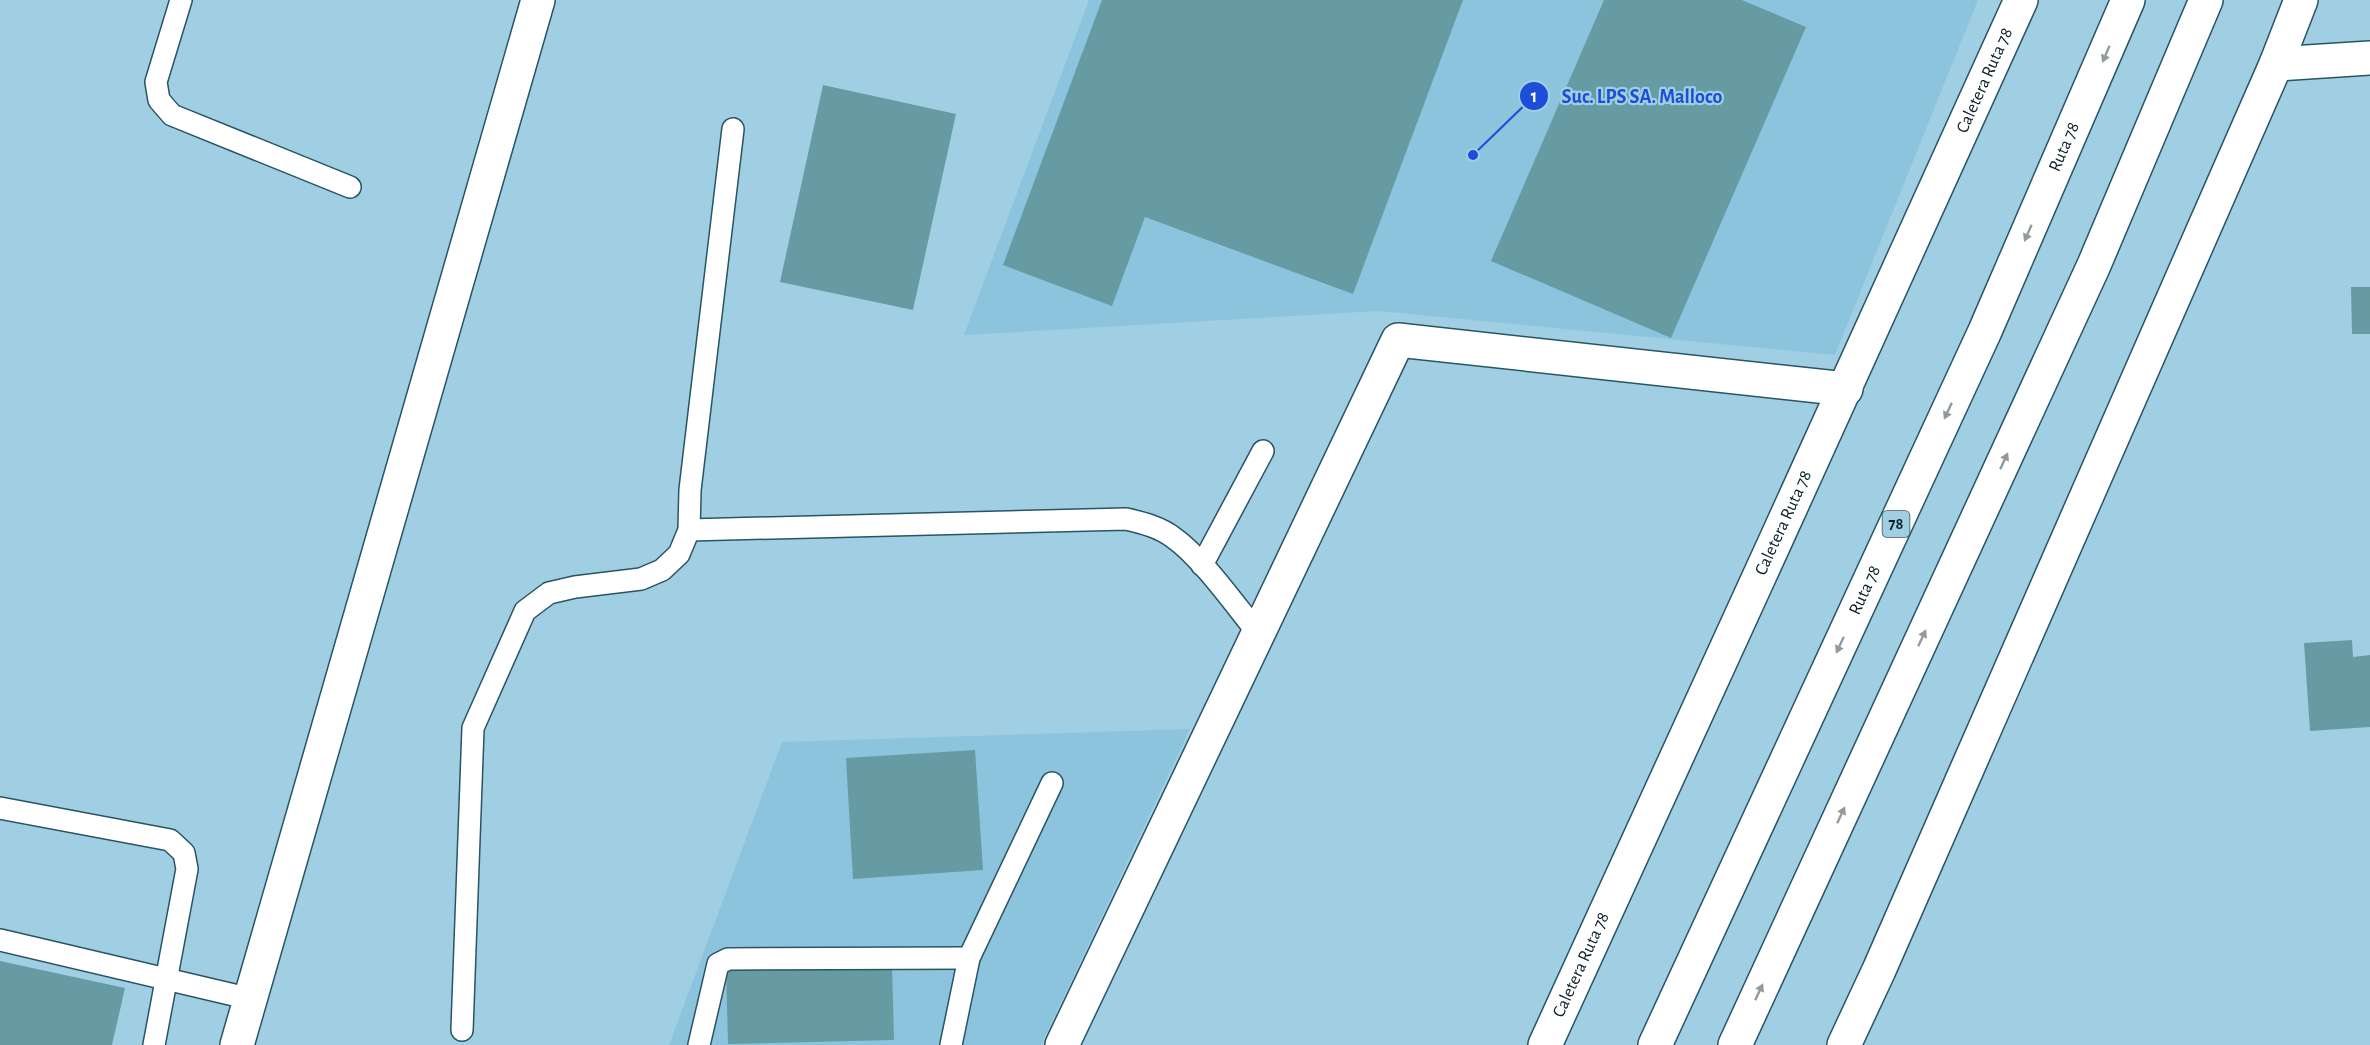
<svg xmlns="http://www.w3.org/2000/svg" width="2370" height="1045" font-family="'Alegreya Sans',sans-serif">
<style>
.built{fill:#8dc4dd}
.building{fill:#679ba3}
.lines{fill:none;stroke-linecap:round;stroke-linejoin:round}
.service-casing{stroke:#285466;stroke-width:24}
.minor-casing{stroke:#285466;stroke-width:36}
.tertiary-casing{stroke:#285466;stroke-width:36}
.motorway-casing{stroke:#285466;stroke-width:36}
.service{stroke:#fff;stroke-width:21}
.minor{stroke:#fff;stroke-width:33}
.tertiary{stroke:#fff;stroke-width:33}
.motorway{stroke:#fff;stroke-width:33}
.oneway{fill:#929a9e}
.labels{text-anchor:middle;dominant-baseline:central;stroke-width:4.5;stroke-linejoin:round;paint-order:stroke}
.shield{fill:#a0cfe4;stroke:#395460;stroke-width:1.5}
.shield-label{font-size:16px;font-weight:bold;fill:#0d1f27}
.street-label{font-size:18px;fill:#0d1f27;stroke:#a0cfe4}
.leader{fill:none;stroke:#1d4ed8;stroke-width:2}
.callout-dot{fill:#1d4ed8;stroke:#a0cfe4;stroke-width:2}
.mark-label{font-size:18px;text-anchor:middle;font-weight:bold;fill:#fff}
.callout-label{font-size:20px;text-anchor:middle;font-weight:bold;fill:#1d4ed8;stroke:#a0cfe4;stroke-width:4.5;stroke-linejoin:round;paint-order:stroke}
</style>
<rect width="100%" height="100%" fill="#a0cfe4"/>
<!-- built -->
<g class="built">
<polygon points="1089,0 1978,0 1835,355 1379,311 964,335"/>
<polygon points="1190,729 1041,1045 669,1045 782,742"/>
</g>
<!-- building -->
<g class="building">
<polygon points="1102,0 1463,0 1353,294 1145,217 1112,306 1003,265"/>
<polygon points="1604,0 1742,0 1806,27 1671,338 1491,261"/>
<polygon points="823,85 956,114 913,310 780,282"/>
<polygon points="2351,287 2370,287 2370,334 2352,334"/>
<polygon points="2352,640 2353,657 2370,655 2370,727 2310,731 2304,643"/>
<polygon points="975,750 983,870 853,879 846,758"/>
<polygon points="0,961 125,988 112,1045 0,1045"/>
<polygon points="892,965 894,1040 728,1044 726,970"/>
</g>
<g class="lines">
<defs>
<g id="service">
<polyline points="181,0 156,82 159,100 172,115 350,187"/>
<path d="M689 530 1126 519C1143 523 1160 527 1174 538 1202 558 1235 605 1258 633"/>
<polyline points="1202,565 1263,451"/>
<polyline points="0,808 170,840 184,853 187,869 154,1045"/>
<polyline points="0,940 251,999"/>
<polyline points="462,1030 473,728 525,611 549,593 575,587 641,579 662,570 679,554 689,530 690,490 733,129"/>
<polyline points="699,1045 718,964 728,959 969,958"/>
<polyline points="951,1045 969,958 1052,783"/>
</g>
<g id="minor">
<polyline points="2276,64 2370,58"/>
<polyline points="237,1045 538,0"/>
<polyline points="1062,1045 1398,340 1846,389"/>
<path id="s1" d="M1545 1045C1703 696 1865 350 2021 0"/>
</g>
<polyline id="tertiary" points="1844,1045 1879,970 2276,64 2301,0"/>
<g id="motorway">
<path id="s2" d="M1655 1045 1985 331 2128 0"/>
<polyline points="1735,1045 2094,265 2206,0"/>
</g>
</defs>
<!-- service casing -->
<use href="#service" class="service-casing"/>
<!-- minor casing -->
<use href="#minor" class="minor-casing"/>
<!-- tertiary casing -->
<use href="#tertiary" class="tertiary-casing"/>
<!-- motorway casing -->
<use href="#motorway" class="motorway-casing"/>
<!-- service -->
<use href="#service" class="service"/>
<!-- minor -->
<use href="#minor" class="minor"/>
<!-- tertiary -->
<use href="#tertiary" class="tertiary"/>
<!-- motorway -->
<use href="#motorway" class="motorway"/>
</g>
<!-- one-way arrows -->
<defs><path id="oneway-solid" d="M-6-.8H1V-3.2L6.5 0L1 3.2V.8H-6Z" transform="scale(1.5)"/></defs>
<g class="oneway">
<use href="#oneway-solid" transform="translate(2106 54) rotate(113)"/>
<use href="#oneway-solid" transform="translate(2028 233) rotate(114)"/>
<use href="#oneway-solid" transform="translate(1948 411) rotate(115)"/>
<use href="#oneway-solid" transform="translate(2004 461) rotate(-65)"/>
<use href="#oneway-solid" transform="translate(1922 638) rotate(-65)"/>
<use href="#oneway-solid" transform="translate(1840 645) rotate(115)"/>
<use href="#oneway-solid" transform="translate(1841 815) rotate(-65)"/>
<use href="#oneway-solid" transform="translate(1759 992) rotate(-65)"/>
</g>
<g class="labels">
<!-- shield labels -->
<rect class="shield" x="1882.5" y="511" width="27" height="26" rx="4.5"/>
<g class="shield-label">
<text x="1896" y="524">78</text>
</g>
<!-- street labels -->
<g class="street-label">
<text stroke="none"><textPath href="#s1" startOffset="1060">Caletera Ruta 78</textPath></text>
<text stroke="none"><textPath href="#s2" startOffset="987">Ruta 78</textPath></text>
<text stroke="none"><textPath href="#s1" startOffset="574">Caletera Ruta 78</textPath></text>
<text stroke="none"><textPath href="#s2" startOffset="501">Ruta 78</textPath></text>
<text stroke="none"><textPath href="#s1" startOffset="88">Caletera Ruta 78</textPath></text>
</g>
</g>
<!-- callouts -->
<path class="leader" d="M1473 155L1534 96"/>
<g class="callout-dot">
<circle cx="1473" cy="155" r="6"/>
<circle cx="1534" cy="96" r="15"/>
</g>
<g class="mark-label">
<text x="1534" y="102">1</text>
</g>
<g class="callout-label">
<text x="1642" y="103">Suc. LPS SA. Malloco</text>
</g>
</svg>
